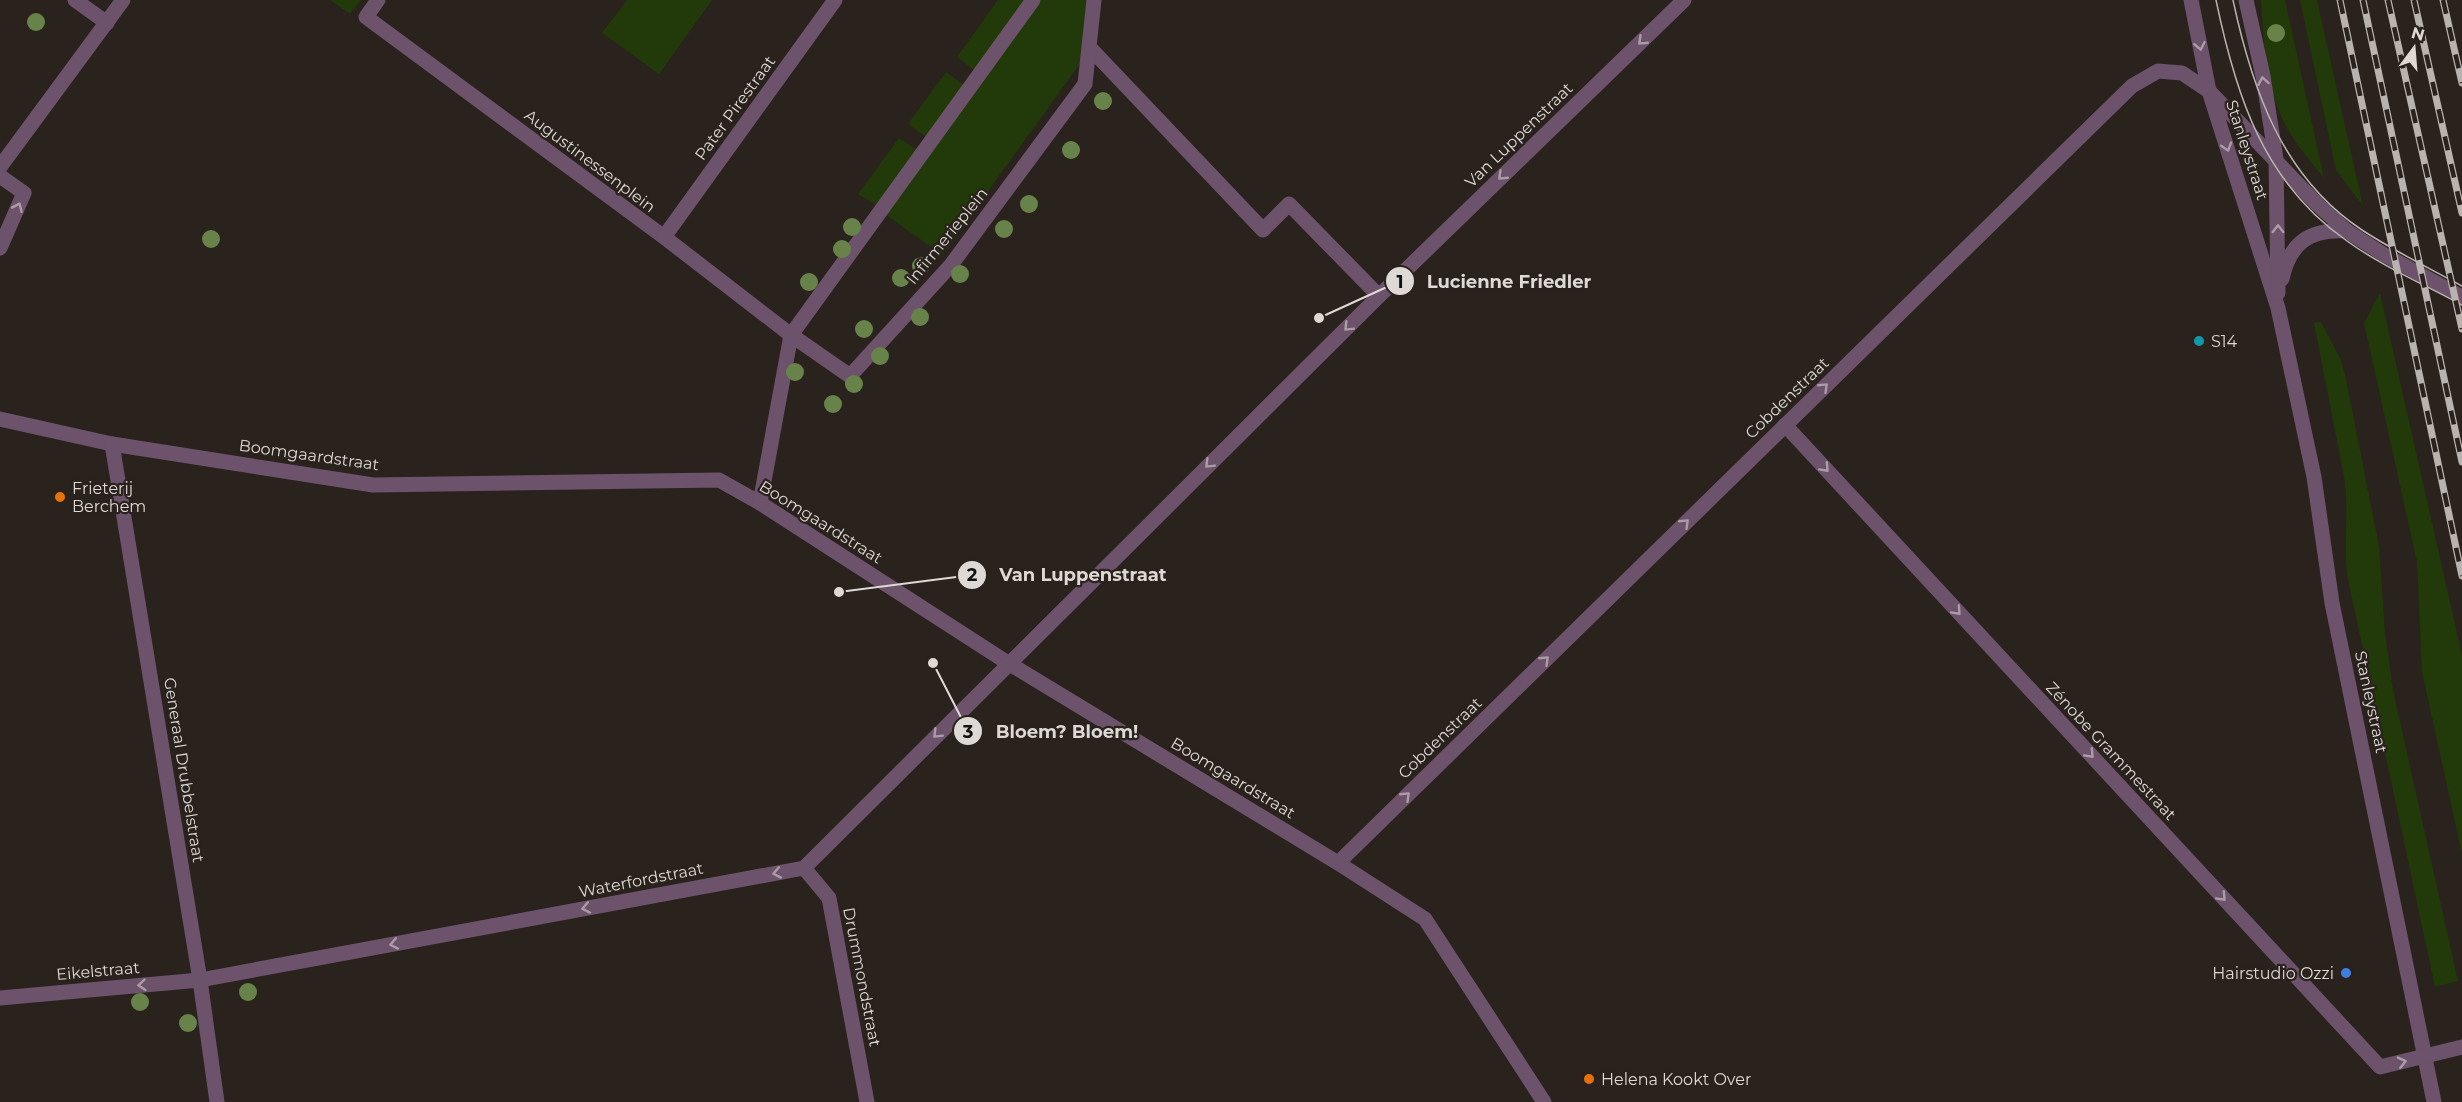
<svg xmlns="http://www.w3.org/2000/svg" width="2462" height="1102" font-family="Montserrat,sans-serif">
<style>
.green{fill:#22390a}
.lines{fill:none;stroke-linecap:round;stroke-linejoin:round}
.minor{stroke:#6c526b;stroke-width:15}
.tram{stroke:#b8b3ae;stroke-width:1.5}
.rail-casing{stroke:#b8b3ae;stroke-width:7}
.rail{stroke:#2a221d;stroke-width:4.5;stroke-dasharray:14;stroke-linecap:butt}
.tree{fill:#688349}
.oneway{stroke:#ab9ca5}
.culture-dot{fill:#0f9aa8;stroke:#2a221d;stroke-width:2}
.food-dot{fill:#e8710a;stroke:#2a221d;stroke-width:2}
.shop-dot{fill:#3f7fe0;stroke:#2a221d;stroke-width:2}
.labels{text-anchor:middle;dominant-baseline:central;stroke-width:4.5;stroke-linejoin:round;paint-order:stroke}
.street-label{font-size:16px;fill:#ded9d5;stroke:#2a221d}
.poi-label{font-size:16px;fill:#ded9d5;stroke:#2a221d;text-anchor:start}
.leader{fill:none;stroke:#ded9d5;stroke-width:2}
.callout-dot{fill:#ded9d5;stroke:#2a221d;stroke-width:2}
.mark-label{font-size:18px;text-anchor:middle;font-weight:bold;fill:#111}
.callout-label{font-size:18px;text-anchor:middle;font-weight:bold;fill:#ded9d5;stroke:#2a221d;stroke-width:4.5;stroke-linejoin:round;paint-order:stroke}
</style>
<rect width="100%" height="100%" fill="#2a221d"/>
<!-- green -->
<g class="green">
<polygon points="330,0 361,0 350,14"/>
<polygon points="627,0 712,0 659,74 602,33"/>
<polygon points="998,0 1026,0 974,70 957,57"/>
<polygon points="1039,0 1088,0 1082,61 942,255 885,214"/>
<path d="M2261 0H2285L2324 178C2313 165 2302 152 2293 138 2266 97 2264 47 2261 0Z"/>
<polygon points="2300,0 2317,0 2363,206 2336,170"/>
<polygon points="946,72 964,85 926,137 908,124"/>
<polygon points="899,138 917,150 877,206 858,194"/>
<polygon points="2380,293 2462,655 2462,854 2422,672 2417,562 2364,323"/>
<path d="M2321 322 2341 360 2346 379 2379 546 2385 633 2393 690 2458 981 2435 987 2347 575C2344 544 2348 513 2345 482L2314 323Z"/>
</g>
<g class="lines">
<!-- minor -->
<g class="minor">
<polyline points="75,0 107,23"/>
<polyline points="378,0 366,17 664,237 791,335 1033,0"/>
<polyline points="2191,0 2209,91 2278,308 2314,477 2332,603 2434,1102"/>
<polyline points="2246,0 2263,76 2276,159 2278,293"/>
<polyline points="1090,48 1263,230 1289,204 1379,296"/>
<polyline points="0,167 123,0"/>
<polyline points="0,176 24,193 0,248"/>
<polyline points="664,237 835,0"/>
<path d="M2282 279C2290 242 2310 229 2347 231"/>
<polyline points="0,419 112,444 373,485 719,480 760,503 1008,663 1338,863 1425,919 1544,1102"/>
<polyline points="1785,425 2380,1067 2462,1047"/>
<polyline points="112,444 200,980 217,1102"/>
<polyline points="760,503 791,335 850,376 951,265 1085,84 1094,0"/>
<polyline points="1338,863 2132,86 2158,71 2182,73 2209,91 2318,205 2347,231 2383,254 2462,297"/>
<polyline points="804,868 829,898 867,1102"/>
<polyline points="0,998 200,980 804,868 1379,296 1684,0"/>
</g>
<!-- tram -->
<g class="tram">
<path d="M2216 0C2236 96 2263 182 2347 241 2380 265 2425 285 2462 305"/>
<path d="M2233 0C2252 89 2282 177 2362 230 2394 251 2429 268 2462 286"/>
</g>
<defs>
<g id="rail">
<polyline points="2340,0 2462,576"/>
<polyline points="2363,0 2462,462"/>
<polyline points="2388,0 2462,329"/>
<polyline points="2414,0 2462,213"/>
<polyline points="2443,0 2462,83"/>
</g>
</defs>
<!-- rail casing -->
<use href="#rail" class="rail-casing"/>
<!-- rail -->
<use href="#rail" class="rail"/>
</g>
<!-- trees -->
<g class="tree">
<circle cx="36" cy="22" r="9"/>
<circle cx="2276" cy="33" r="9"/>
<circle cx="1103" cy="101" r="9"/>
<circle cx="1071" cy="150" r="9"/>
<circle cx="1029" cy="204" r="9"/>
<circle cx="852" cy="227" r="9"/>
<circle cx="1004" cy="229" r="9"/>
<circle cx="211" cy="239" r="9"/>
<circle cx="842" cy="249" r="9"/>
<circle cx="921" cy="266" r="9"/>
<circle cx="960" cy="274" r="9"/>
<circle cx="901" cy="278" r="9"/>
<circle cx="809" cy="282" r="9"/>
<circle cx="920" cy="317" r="9"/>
<circle cx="864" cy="329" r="9"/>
<circle cx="880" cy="356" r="9"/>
<circle cx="795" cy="372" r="9"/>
<circle cx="854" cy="384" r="9"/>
<circle cx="833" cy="404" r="9"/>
<circle cx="248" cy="992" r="9"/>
<circle cx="140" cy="1002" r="9"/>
<circle cx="188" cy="1023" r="9"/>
</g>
<!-- one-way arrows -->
<defs><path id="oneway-chevron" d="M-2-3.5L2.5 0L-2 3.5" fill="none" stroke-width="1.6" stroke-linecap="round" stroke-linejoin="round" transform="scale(1.5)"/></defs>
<g class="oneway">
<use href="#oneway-chevron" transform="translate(1642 41) rotate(136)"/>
<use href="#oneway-chevron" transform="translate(2200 46) rotate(79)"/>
<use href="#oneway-chevron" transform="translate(2263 81) rotate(-100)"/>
<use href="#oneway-chevron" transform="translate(2227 147) rotate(72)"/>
<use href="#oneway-chevron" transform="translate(1502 176) rotate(136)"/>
<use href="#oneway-chevron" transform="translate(18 207) rotate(-66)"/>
<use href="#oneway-chevron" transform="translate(2278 229) rotate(-90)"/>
<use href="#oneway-chevron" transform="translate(1348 327) rotate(135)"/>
<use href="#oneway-chevron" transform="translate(1824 387) rotate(-44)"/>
<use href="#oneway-chevron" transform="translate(1209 464) rotate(135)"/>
<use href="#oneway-chevron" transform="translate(1825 468) rotate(47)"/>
<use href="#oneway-chevron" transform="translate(1685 523) rotate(-44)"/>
<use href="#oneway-chevron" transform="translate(1957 611) rotate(47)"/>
<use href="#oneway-chevron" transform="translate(1545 660) rotate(-44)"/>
<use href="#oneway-chevron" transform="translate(937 734) rotate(135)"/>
<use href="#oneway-chevron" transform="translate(2090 754) rotate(47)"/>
<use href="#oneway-chevron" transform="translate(1406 796) rotate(-44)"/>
<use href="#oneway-chevron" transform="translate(777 873) rotate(169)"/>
<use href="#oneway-chevron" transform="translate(2222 897) rotate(47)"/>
<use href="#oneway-chevron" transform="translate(586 908) rotate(169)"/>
<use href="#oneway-chevron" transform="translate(394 944) rotate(169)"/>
<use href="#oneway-chevron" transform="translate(142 985) rotate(175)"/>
<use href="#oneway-chevron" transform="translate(2402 1062) rotate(-13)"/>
</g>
<!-- markers -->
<circle class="culture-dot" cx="2199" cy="341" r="6"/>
<g class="food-dot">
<circle cx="60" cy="497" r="6"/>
<circle cx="1589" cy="1079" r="6"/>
</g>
<circle class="shop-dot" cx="2346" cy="973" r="6"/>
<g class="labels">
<!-- street labels -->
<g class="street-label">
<text transform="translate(735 108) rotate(-54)">Pater Pirestraat</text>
<text transform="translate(1519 135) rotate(-44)">Van Luppenstraat</text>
<text transform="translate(2247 150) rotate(72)">Stanleystraat</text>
<text transform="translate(590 161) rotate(37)">Augustinessenplein</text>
<text transform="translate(947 236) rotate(-51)">Infirmerieplein</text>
<text transform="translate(1787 398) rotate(-44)">Cobdenstraat</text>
<text transform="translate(309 455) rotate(8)">Boomgaardstraat</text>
<text transform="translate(821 522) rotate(32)">Boomgaardstraat</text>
<text transform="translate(2371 702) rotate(78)">Stanleystraat</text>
<text transform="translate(1440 738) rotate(-44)">Cobdenstraat</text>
<text transform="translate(2111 751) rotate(47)">Zénobe Grammestraat</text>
<text transform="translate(184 770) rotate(81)">Generaal Drubbelstraat</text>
<text transform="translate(1233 778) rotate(31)">Boomgaardstraat</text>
<text transform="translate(641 880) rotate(-11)">Waterfordstraat</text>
<text transform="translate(98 971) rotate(-5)">Eikelstraat</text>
<text transform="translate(862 977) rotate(79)">Drummondstraat</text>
</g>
<!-- poi labels -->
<g class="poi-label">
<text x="2211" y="341">S14</text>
<text x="72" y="488">Frieterij<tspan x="72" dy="18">Berchem</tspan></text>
<text x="2334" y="973" text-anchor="end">Hairstudio Ozzi</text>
<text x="1601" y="1079">Helena Kookt Over</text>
</g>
</g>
<!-- callouts -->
<path class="leader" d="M1319 318L1400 281M839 592L972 575M933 663L968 731"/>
<g class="callout-dot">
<circle cx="1319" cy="318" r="6"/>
<circle cx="839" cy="592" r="6"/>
<circle cx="933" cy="663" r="6"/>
<circle cx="1400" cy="281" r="15"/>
<circle cx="972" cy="575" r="15"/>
<circle cx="968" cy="731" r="15"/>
</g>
<g class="mark-label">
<text x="1400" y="288">1</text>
<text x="972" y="581">2</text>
<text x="968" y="738">3</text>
</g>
<g class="callout-label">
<text x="1509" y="288">Lucienne Friedler</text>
<text x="1083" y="581">Van Luppenstraat</text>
<text x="1067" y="738">Bloem? Bloem!</text>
</g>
<!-- north arrow -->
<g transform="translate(2414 48) rotate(16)" stroke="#2a221d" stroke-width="4.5" paint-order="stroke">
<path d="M0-4.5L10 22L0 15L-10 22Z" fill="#ded9d5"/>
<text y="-9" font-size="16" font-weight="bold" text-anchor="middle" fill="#ded9d5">N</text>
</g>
</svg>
